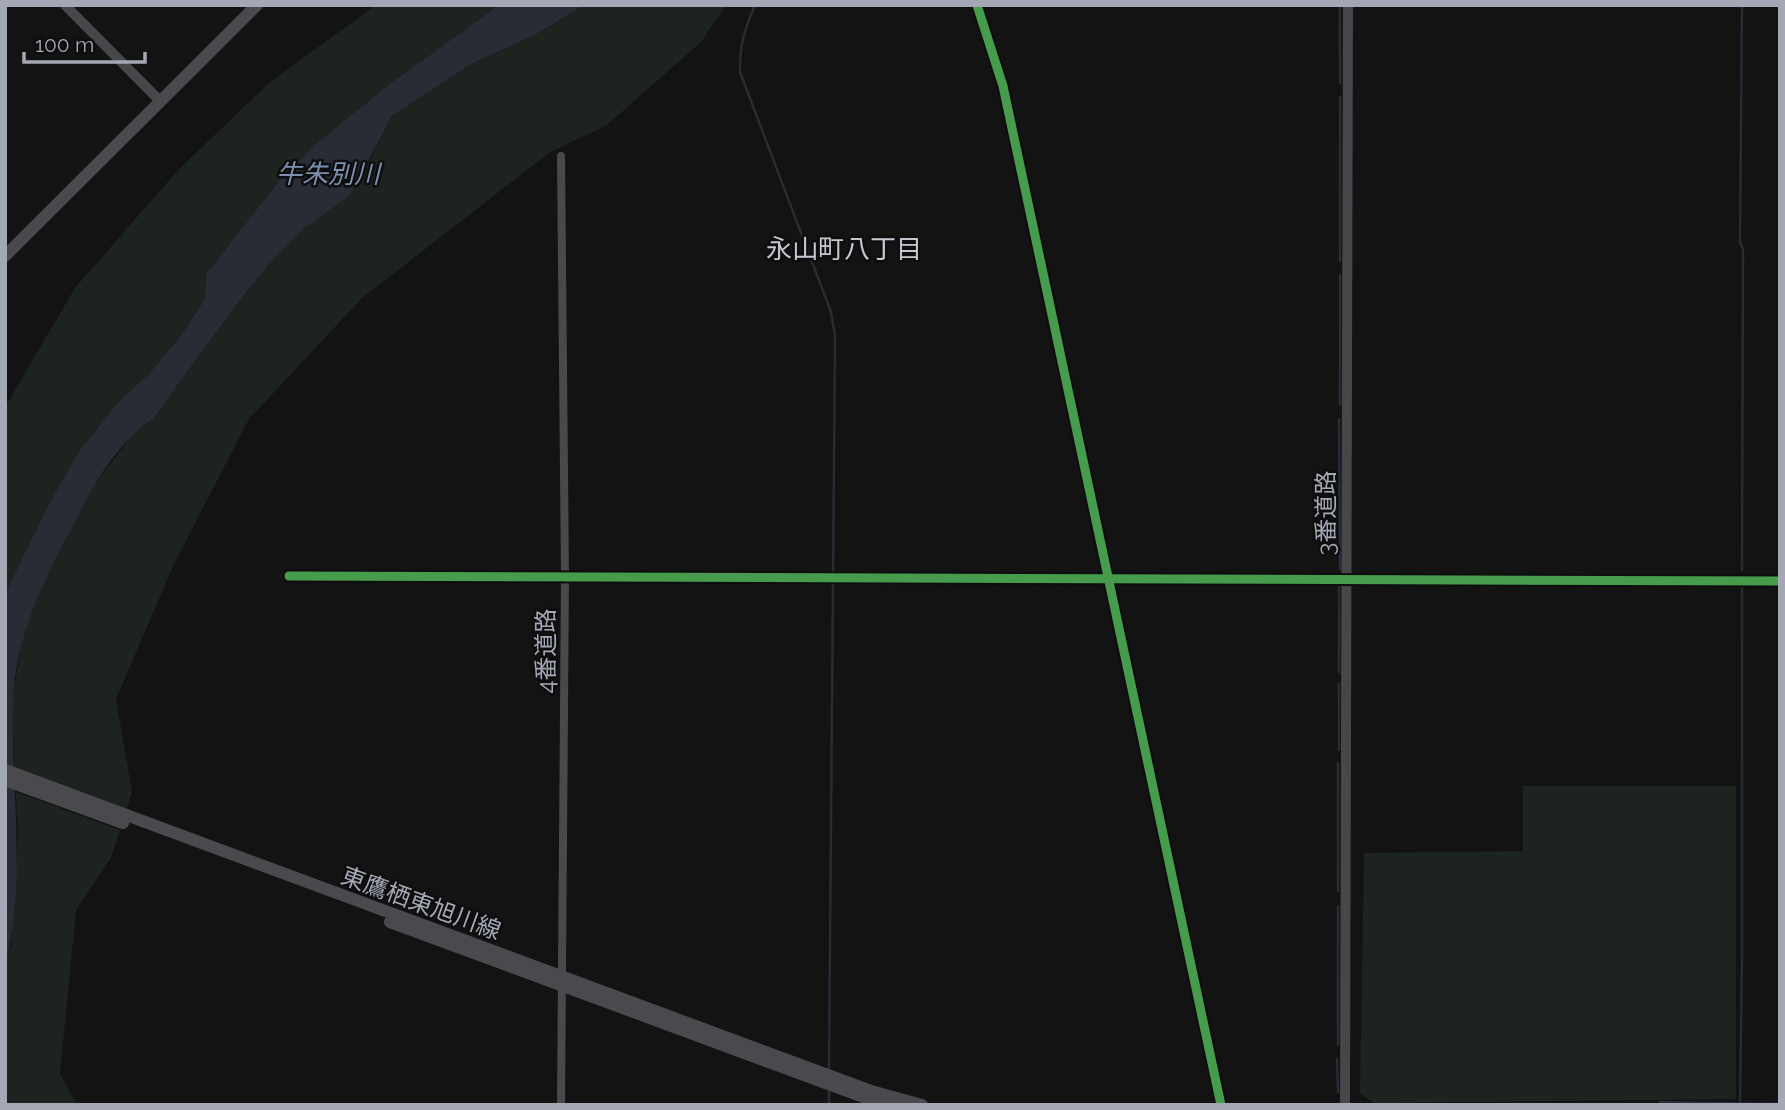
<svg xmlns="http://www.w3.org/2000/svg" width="1785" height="1110" font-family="Raleway,'Noto Sans JP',sans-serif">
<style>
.green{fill:#1d241f}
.water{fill:#272c35}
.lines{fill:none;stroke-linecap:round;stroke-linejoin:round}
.stream{stroke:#272c35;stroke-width:2.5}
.street{stroke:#48494c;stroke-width:8}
.secondary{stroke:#46474a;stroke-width:10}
.primary{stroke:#4a4a4e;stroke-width:12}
.cycleway-casing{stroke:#0e0e0f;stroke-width:13}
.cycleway{stroke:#469c4c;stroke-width:9}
.labels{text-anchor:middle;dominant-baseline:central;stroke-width:5;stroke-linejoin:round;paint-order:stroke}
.street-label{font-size:24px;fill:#a4a7b4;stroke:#0e0e0f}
.water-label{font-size:26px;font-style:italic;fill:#7b90af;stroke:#0e0e0f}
.neighbourhood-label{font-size:26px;fill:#c5c7d1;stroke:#0e0e0f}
</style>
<rect width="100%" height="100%" fill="#131313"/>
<!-- green -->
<g class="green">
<polygon points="376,5 499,5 391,83 318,142 279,181 206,274 205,299 182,334 149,374 121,399 5,594 5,407 75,288 179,169 269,83"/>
<polygon points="584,5 726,5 701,42 607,125 549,153 362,298 249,419 174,564 116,699 132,792 125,815 15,773 12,703 23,632 47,575 94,485 136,430 153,419 233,309 266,268 302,230 322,213 368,163 392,116 473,63 535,35"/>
<polygon points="1523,786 1736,786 1736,1099 1374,1103 1360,1093 1364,853 1523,851"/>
<polygon points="16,792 120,830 111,858 76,910 60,1074 77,1105 5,1105 5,966 11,942 18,842"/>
</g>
<!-- water -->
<path class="water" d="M499 5H584L535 35 473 63 392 116 350 195 302 230 266 268 233 309 153 419C118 442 94 483 76 520 45 578 14 637 13 705 11 792 27 880 5 966V594L50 502 81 449 121 399 149 374 182 334 205 299 206 274 279 181 318 142 391 83Z"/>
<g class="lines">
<!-- stream -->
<g class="stream">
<path d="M755 5C745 28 739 47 740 72L831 312 835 336 829 1070"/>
<polyline points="1340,83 1340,5"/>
<polyline points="1340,261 1340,97"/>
<polyline points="1340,275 1340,405"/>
<polyline points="1339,419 1340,569"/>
<polyline points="1742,570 1743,250 1740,242 1742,5"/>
<polyline points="1339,586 1339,672"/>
<polyline points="1339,750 1339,684"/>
<polyline points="1338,891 1338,763"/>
<polyline points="1338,906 1338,1045"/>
<polyline points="1337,1059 1338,1092"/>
<polyline points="1740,1104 1742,959 1742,588"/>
<polyline points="829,1105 829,1091"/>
<polyline points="1660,1105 1660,1102 1780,1104"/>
</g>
<!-- street -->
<g class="street">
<polyline points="977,5 1003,86 1221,1105"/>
<polyline points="289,576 1780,581"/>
<polyline points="561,1105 565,577 561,156"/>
</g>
<!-- secondary -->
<g class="secondary">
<polyline points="65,5 160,101"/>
<polyline points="1345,1105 1348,5"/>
</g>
<!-- primary -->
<g class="primary">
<polyline points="5,256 257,5"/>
<polyline points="5,770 871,1091 922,1105"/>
<polyline points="5,780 123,823"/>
<polyline points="390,922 885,1105"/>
</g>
<defs>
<g id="cycleway">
<polyline points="977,5 1003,86 1221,1105"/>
<polyline points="289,576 1780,581"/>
</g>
</defs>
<!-- cycleway casing -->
<use href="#cycleway" class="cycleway-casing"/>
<!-- cycleway -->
<use href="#cycleway" class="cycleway"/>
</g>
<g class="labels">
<!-- street labels -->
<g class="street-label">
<text transform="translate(1325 513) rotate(-90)">3番道路</text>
<text transform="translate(545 651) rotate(-90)">4番道路</text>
<text transform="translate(421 903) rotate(20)">東鷹栖東旭川線</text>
</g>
<!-- water labels -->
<g class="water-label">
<text x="328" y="174">牛朱別川</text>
</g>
<!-- neighbourhood labels -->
<g class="neighbourhood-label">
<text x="844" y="249">永山町八丁目</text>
</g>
</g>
<!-- border -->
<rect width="1785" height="1110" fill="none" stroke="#a4a7b4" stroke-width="14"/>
<!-- scale -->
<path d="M24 52v10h121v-10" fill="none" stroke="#a4a7b4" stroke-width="3.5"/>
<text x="35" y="52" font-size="21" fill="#a4a7b4" stroke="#0e0e0f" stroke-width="5" paint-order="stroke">100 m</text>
</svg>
